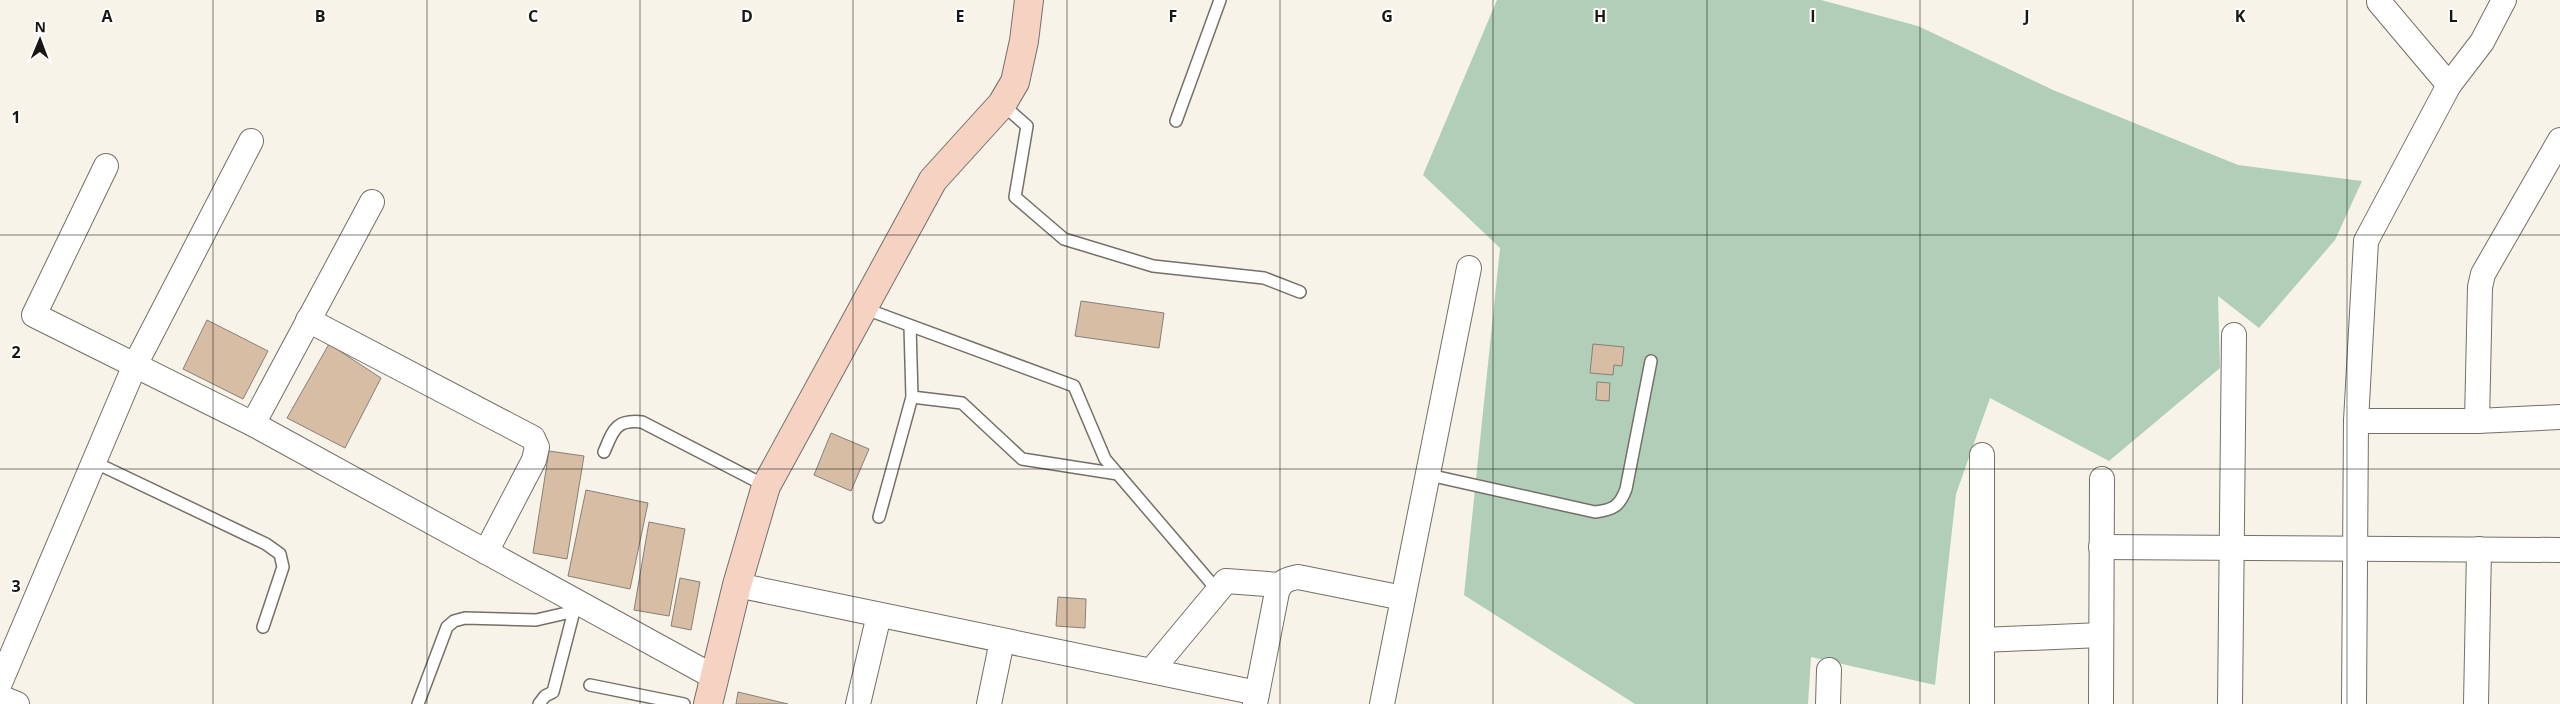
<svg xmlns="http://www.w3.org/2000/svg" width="2560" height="704" font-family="'Open Sans',sans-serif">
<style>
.forest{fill:#b0ceb8}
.building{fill:#d8bda5;stroke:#878079}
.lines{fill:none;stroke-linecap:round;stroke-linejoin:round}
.lane-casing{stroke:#747068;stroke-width:14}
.street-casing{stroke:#747068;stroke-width:26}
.secondary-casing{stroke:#747068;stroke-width:30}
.lane{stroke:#fff;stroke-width:11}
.street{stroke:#fff;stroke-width:24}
.secondary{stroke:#f6d2c3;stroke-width:28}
.grid{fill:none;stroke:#181714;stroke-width:1;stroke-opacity:0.55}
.grid-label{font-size:16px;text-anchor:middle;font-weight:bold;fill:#181714;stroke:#fff;stroke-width:4;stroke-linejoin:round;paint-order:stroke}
</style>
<rect width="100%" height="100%" fill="#f7f3e9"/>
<!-- forest -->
<polygon class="forest" points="1497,0 1821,0 1918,26 2053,90 2238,165 2362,181 2335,240 2259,328 2218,296 2220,368 2109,461 1990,398 1956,494 1935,685 1811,657 1808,704 1635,704 1464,595 1500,248 1423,175"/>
<!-- building -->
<g class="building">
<polygon points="1081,301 1164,313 1159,348 1075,336"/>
<polygon points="207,320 268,351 243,399 183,369"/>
<polygon points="329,344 381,378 345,448 287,418"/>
<polygon points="1593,344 1624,347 1622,366 1614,365 1613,375 1590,373"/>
<polygon points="1597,382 1610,383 1609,401 1596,400"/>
<polygon points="831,433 869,449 851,491 814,475"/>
<polygon points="549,451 584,456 567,559 533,553"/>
<polygon points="586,490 648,503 630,589 568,576"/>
<polygon points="649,522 685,529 669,616 634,610"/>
<polygon points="680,578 700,582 691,630 671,626"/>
<polygon points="1058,597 1086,599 1085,628 1056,626"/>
<polygon points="738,692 788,704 736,704"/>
</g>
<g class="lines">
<defs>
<g id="lane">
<polyline points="1002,104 1027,126 1015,197 1064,239 1153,266 1264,278 1300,292"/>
<polyline points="1176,121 1220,0"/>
<polyline points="863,308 1074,386 1105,459 1218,591"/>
<polyline points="912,397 962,403 1022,459 1118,474"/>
<path d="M604 452C613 431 615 419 642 422L766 486"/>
<polyline points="94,462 266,544 280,554 283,567 263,627"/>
<path d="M1429 475 1595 512C1613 510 1620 506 1626 489L1651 361"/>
<polyline points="879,517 912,397 910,326"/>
<polyline points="590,685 684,704"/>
<polyline points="418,704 447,627 454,621 465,618 536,620 584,609"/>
<polyline points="539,704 545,696 553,692 574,611"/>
</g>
<g id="street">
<polyline points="2379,2 2449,85"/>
<polyline points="106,166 34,315 253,424 714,677"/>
<polyline points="308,320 533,438 537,447 534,460 486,552"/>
<polyline points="2356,421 2366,241 2449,85 2482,42 2504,0"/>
<polyline points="2477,421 2480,287 2483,274 2560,140"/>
<polyline points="253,424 372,202"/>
<polyline points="2101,547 2560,550"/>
<polyline points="737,585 1257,693"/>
<polyline points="1982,640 2101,635"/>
<polyline points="1151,671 1226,581 1280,585"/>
<polyline points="0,683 135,365 251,141"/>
<polyline points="0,697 17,704"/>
<polyline points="858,704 879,615"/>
<polyline points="989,704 1002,641"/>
<path d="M1255 704 1277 592C1281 581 1287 579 1298 577L1403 598"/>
<polyline points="1382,704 1469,268"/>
<polyline points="1828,704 1829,670"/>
<polyline points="1982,704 1982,455"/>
<polyline points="2101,704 2102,479"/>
<polyline points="2230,704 2234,335"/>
<polyline points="2354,704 2356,421 2477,421 2560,417"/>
<polyline points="2476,704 2479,549"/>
</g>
<polyline id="secondary" points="708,704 737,585 766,486 933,180 1002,104 1015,82 1024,41 1029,0"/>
</defs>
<!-- lane casing -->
<use href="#lane" class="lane-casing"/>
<!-- street casing -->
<use href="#street" class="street-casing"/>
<!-- secondary casing -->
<use href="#secondary" class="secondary-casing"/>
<!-- lane -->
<use href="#lane" class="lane"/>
<!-- street -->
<use href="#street" class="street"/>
<!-- secondary -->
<use href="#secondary" class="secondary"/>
</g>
<!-- grid -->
<path class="grid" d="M213 0V704M427 0V704M640 0V704M853 0V704M1067 0V704M1280 0V704M1493 0V704M1707 0V704M1920 0V704M2133 0V704M2347 0V704M0 235H2560M0 469H2560"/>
<g class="grid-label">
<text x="107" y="22">A</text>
<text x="320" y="22">B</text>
<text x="533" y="22">C</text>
<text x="747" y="22">D</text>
<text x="960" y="22">E</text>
<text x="1173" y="22">F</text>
<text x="1387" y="22">G</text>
<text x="1600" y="22">H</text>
<text x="1813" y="22">I</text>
<text x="2027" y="22">J</text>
<text x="2240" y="22">K</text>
<text x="2453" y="22">L</text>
<text x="16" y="123">1</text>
<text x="16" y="358">2</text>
<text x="16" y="592">3</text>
</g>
<!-- north arrow -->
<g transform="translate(40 40) rotate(1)" stroke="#ffffff" stroke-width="4" paint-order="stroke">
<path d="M0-4L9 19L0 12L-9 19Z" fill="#181714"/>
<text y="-8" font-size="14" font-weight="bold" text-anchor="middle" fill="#181714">N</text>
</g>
</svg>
